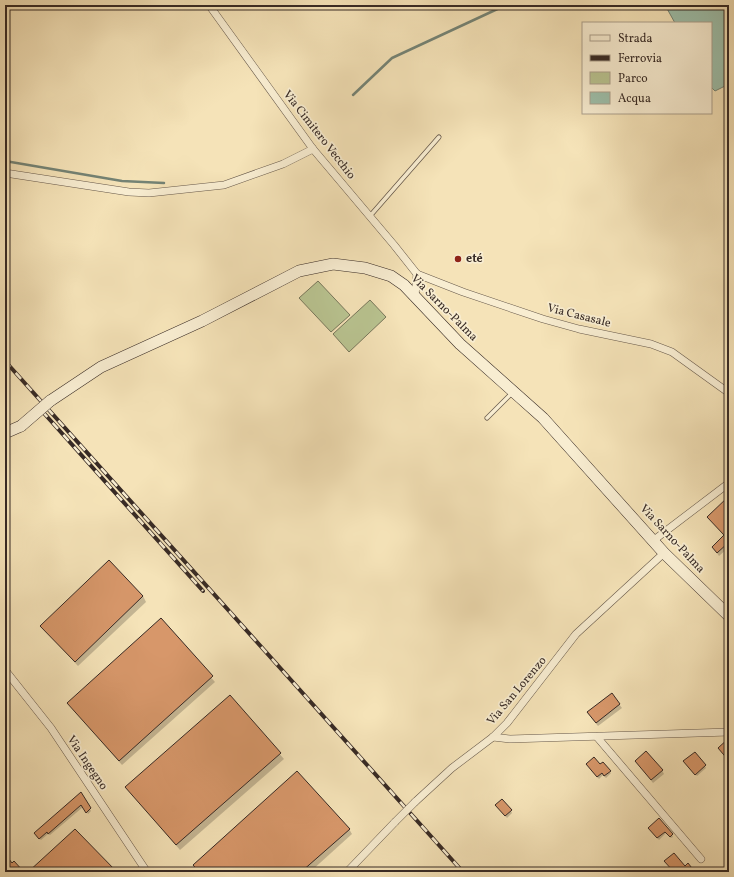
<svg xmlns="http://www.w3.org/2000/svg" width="734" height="877" font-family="Vollkorn,serif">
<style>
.green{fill:#b9c491;stroke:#78775b}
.water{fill:#9dbfaa;stroke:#748375}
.shadow{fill:#0003}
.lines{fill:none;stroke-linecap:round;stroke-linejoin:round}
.stream{stroke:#748375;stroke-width:2.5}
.building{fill:#d7976a;stroke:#372a25}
.lane-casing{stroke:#66584a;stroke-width:5}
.street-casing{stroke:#66584a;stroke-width:8}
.secondary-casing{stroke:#372a25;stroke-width:12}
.lane{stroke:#f8edd1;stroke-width:3.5}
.street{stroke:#f8edd1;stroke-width:7}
.secondary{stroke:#f8edd1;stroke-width:11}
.rail-casing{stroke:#372a25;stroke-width:4}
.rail{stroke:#f8edd1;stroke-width:2.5;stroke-dasharray:8;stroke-linecap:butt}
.street-bridge-casing{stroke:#66584a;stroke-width:8;stroke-linecap:butt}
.secondary-bridge-casing{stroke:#372a25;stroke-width:12;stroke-linecap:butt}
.street-bridge{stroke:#f8edd1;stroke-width:7}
.secondary-bridge{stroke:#f8edd1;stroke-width:11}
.poi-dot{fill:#8f2418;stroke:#f8edd1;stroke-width:1.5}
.labels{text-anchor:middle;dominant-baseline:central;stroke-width:3.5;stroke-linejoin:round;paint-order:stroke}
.street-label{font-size:12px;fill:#372a25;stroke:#f8edd1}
.poi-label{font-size:12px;font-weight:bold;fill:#372a25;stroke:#f8edd1;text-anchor:start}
</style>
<rect width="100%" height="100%" fill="#f5e3b8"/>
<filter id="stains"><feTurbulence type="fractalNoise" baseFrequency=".005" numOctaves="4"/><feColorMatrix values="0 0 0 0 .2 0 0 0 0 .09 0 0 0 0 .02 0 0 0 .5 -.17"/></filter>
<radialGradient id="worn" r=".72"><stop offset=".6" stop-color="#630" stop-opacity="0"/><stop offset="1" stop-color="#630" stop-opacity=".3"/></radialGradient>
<!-- green -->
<g class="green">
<polygon points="318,281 350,315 331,332 299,298"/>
<polygon points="370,300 386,317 349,352 333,334"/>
</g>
<!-- water -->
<polygon class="water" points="665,5 729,5 729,84 715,91 711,87 711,23 675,23"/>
<!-- shadow -->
<g class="shadow">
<polygon points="729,498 729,547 719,556 713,547 724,536 708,517"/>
<polygon points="143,596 146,602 78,666 42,627"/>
<polygon points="161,620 215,682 122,765 68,703"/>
<polygon points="611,694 622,708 598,726 590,716"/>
<polygon points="230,697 284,759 180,850 126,787"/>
<polygon points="636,761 662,770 664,774 653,783"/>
<polygon points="686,764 705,766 706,768 697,776"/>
<polygon points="600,766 611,773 606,778 603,775 599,779 589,767"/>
<polygon points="81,794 91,811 88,814 83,807 50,835 48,834 41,840 36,836"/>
<polygon points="498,807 511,811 512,813 507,818"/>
<polygon points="659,819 672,835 673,837 671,838 666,833 659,840 650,830"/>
<polygon points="349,829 352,834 310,872 198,872 194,865"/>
</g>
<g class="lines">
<!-- stream -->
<g class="stream">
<polyline points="353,95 392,58 506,5"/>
<polyline points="5,161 122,181 164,183"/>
</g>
</g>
<!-- building -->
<g class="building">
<polygon points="729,496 729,542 717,553 712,547 724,535 707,517"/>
<polygon points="109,560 143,596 75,662 40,626"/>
<polygon points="161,618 213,676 119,761 67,703"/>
<polygon points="612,693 620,704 596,723 587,712"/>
<polygon points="230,695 281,753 176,845 125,787"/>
<polygon points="729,738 729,761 718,748"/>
<polygon points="646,751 663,770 651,780 635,761"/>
<polygon points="695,752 706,765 695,775 683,761"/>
<polygon points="594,757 600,764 603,762 611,771 604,776 602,773 597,777 586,764"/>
<polygon points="297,771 350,829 301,872 199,872 193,865"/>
<polygon points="81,792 91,808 86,813 81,805 48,834 47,832 39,839 34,833"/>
<polygon points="502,799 512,810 505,816 495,805"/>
<polygon points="659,818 673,834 670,837 665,832 657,838 648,828"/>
<polygon points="75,829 117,872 28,872"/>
<polygon points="674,853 685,866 688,863 695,872 674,872 664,861"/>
<polygon points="5,854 12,863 14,861 24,872 5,872"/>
</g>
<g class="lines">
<defs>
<g id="lane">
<polyline points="370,216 439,137"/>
<polyline points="487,418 513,392"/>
</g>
<g id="street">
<polyline points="209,5 313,149 394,245 417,274 463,292 543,319 579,329 651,344 672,352 729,393"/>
<polyline points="5,173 129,192 149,193 224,185 283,164 313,149"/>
<polyline points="415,296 417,274"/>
<polyline points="654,540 729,483"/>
<polyline points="5,670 51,728 147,872"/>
<polyline points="493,737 510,739 729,732"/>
<polyline points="597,737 701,859"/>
<polyline points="415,802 452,768 493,737 507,723 576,634 664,553"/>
<polyline points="347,872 395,822"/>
</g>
<g id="secondary">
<polyline points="50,401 101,367 202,321 299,271 333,264 365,268 391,276 404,285 460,344 543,418 664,553 729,616"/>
<polyline points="5,433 21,426"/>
</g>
</defs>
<!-- lane casing -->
<use href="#lane" class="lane-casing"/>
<!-- street casing -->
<use href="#street" class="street-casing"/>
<!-- secondary casing -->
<use href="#secondary" class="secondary-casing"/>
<!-- lane -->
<use href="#lane" class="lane"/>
<!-- street -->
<use href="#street" class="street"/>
<!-- secondary -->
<use href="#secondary" class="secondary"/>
<defs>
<g id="rail">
<polyline points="5,361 463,872"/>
<polyline points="42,411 203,591"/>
</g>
</defs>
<!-- rail casing -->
<use href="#rail" class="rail-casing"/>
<!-- rail -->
<use href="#rail" class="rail"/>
<defs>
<polyline id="street-bridge" points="395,822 415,802"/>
<polyline id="secondary-bridge" points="21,426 50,401"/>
</defs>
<!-- street-bridge casing -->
<use href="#street-bridge" class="street-bridge-casing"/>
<!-- secondary-bridge casing -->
<use href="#secondary-bridge" class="secondary-bridge-casing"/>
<!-- street-bridge -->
<use href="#street-bridge" class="street-bridge"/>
<!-- secondary-bridge -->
<use href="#secondary-bridge" class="secondary-bridge"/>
</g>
<!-- markers -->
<circle class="poi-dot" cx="458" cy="259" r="4"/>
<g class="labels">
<!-- street labels -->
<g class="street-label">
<text transform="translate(319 135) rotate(52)">Via Cimitero Vecchio</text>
<text transform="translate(444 308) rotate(45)">Via Sarno-Palma</text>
<text transform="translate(579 316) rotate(14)">Via Casasale</text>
<text transform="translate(672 539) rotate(47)">Via Sarno-Palma</text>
<text transform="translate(517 691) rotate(-50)">Via San Lorenzo</text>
<text transform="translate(87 763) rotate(56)">Via Ingegno</text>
</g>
<!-- poi labels -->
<g class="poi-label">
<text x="466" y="259">eté</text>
</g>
</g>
<!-- margin -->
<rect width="734" height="877" fill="none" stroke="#f5e3b8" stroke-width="20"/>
<rect x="6" y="6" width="722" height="865" fill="none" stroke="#372a25" stroke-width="2"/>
<rect x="10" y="10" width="714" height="857" fill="none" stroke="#372a25"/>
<!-- legend -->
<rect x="582" y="22" width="130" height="92" fill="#f8edd1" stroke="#ab9f8c"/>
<rect x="590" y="35" width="20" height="6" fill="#f8edd1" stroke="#ab9f8c"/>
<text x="618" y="42" font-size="12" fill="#372a25">Strada</text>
<rect x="590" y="55" width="20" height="6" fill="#372a25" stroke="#ab9f8c"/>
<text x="618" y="62" font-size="12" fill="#372a25">Ferrovia</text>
<rect x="590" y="72" width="20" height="12" fill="#b9c491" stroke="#ab9f8c"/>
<text x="618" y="82" font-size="12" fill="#372a25">Parco</text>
<rect x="590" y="92" width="20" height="12" fill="#9dbfaa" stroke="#ab9f8c"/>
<text x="618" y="102" font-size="12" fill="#372a25">Acqua</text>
<rect width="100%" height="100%" filter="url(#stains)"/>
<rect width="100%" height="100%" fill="url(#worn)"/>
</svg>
